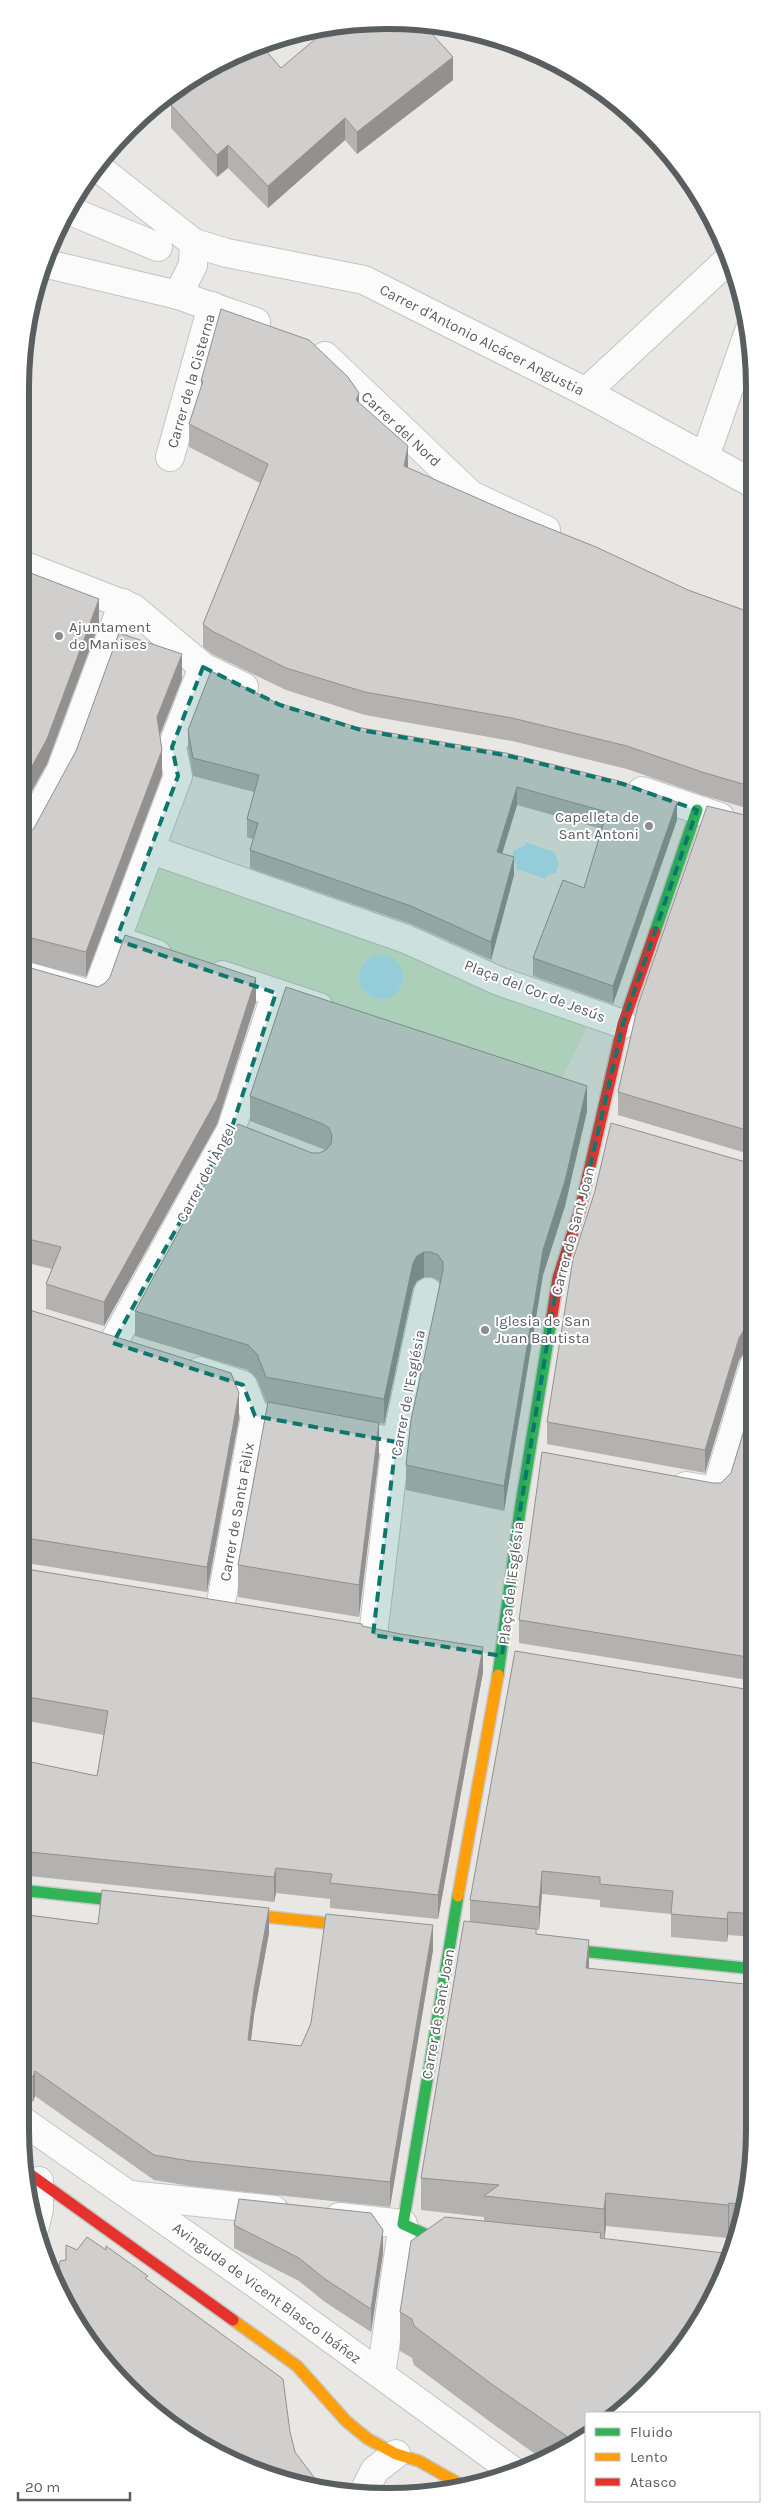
<svg xmlns="http://www.w3.org/2000/svg" width="775" height="2517" font-family="Karla,sans-serif">
<style>
.green{fill:#d4e5ce}
.water{fill:#b6e3f4}
.lines{fill:none;stroke-linecap:round;stroke-linejoin:round}
.street-casing{stroke:#c4c4c3;stroke-width:30}
.fast-casing{stroke:#c5c6c5;stroke-width:14}
.slow-casing{stroke:#c5c6c5;stroke-width:14}
.jam-casing{stroke:#c5c6c5;stroke-width:14}
.street{stroke:#fcfbfb;stroke-width:28}
.fast{stroke:#30b455;stroke-width:11}
.slow{stroke:#ff9f0a;stroke-width:11}
.jam{stroke:#e5322d;stroke-width:11}
.wall{fill:#b3b2b0;fill-rule:evenodd}
.shaded-wall{fill:#929190}
.building{fill:#d0cfcd;stroke:#929190;fill-rule:evenodd}
.marked{fill:#0f766e;fill-opacity:0.2;stroke:#0f766e;stroke-width:4;stroke-dasharray:10 6;stroke-linejoin:round}
.poi-dot{fill:#8b8e8e;stroke:#fff;stroke-width:2}
.labels{text-anchor:middle;dominant-baseline:central;stroke-width:4;stroke-linejoin:round;paint-order:stroke}
.street-label{font-size:15px;fill:#595e61;stroke:#fff}
.poi-label{font-size:15px;fill:#595e61;stroke:#fff;text-anchor:start}
.rim{fill:none;stroke:#595e61;stroke-width:6}
</style>
<rect width="100%" height="100%" fill="#e9e7e3"/>
<!-- green -->
<polygon class="green" points="161,859 589,1023 562,1079 131,940"/>
<!-- water -->
<g class="water">
<polygon points="525,842 554,852 559,863 556,873 546,876 546,879 516,869 517,866 512,860 513,851 525,845"/>
<circle cx="381" cy="977" r="22"/>
</g>
<g class="lines">
<defs>
<g id="street">
<polyline points="96,166 194,243 227,253 364,280 586,392 752,483"/>
<polyline points="68,210 158,247"/>
<polyline points="43,263 178,295 256,322"/>
<polyline points="178,295 193,265 194,243"/>
<polyline points="325,356 471,495 546,530"/>
<polyline points="586,392 728,260"/>
<polyline points="170,457 212,306"/>
<polyline points="705,457 749,331"/>
<polyline points="20,564 133,608 203,667 244,687"/>
<polyline points="642,791 720,817"/>
<polyline points="20,845 61,770 123,603"/>
<polyline points="152,850 406,939 499,981 623,1024"/>
<polyline points="116,940 157,954"/>
<polyline points="20,974 95,996 178,776 172,747 203,667"/>
<polyline points="222,975 319,1007"/>
<polyline points="113,1343 231,1130 276,993"/>
<polyline points="200,1371 243,1385 255,1416 301,1425"/>
<polyline points="341,1432 396,1442"/>
<polyline points="686,1486 716,1491 754,1365"/>
<polyline points="220,1608 255,1416"/>
<polyline points="373,1635 396,1442 428,1292"/>
<polyline points="20,2119 256,2284 513,2471"/>
<polyline points="130,2195 274,2210"/>
<polyline points="339,2217 403,2224 381,2374"/>
<polyline points="35,2226 39,2209 39,2181"/>
<polyline points="362,2495 375,2470 396,2454"/>
</g>
<g id="fast">
<polyline points="655,932 697,810"/>
<polyline points="498,1675 520,1511 551,1322"/>
<polyline points="20,1890 139,1903"/>
<polyline points="552,1948 755,1969"/>
<polyline points="458,2241 436,2239 403,2224 458,1896"/>
</g>
<g id="slow">
<polyline points="458,1896 498,1675"/>
<polyline points="232,1913 363,1927"/>
<polyline points="233,2320 297,2366 346,2421 368,2439 396,2454 419,2461 465,2487"/>
</g>
<g id="jam">
<polyline points="551,1322 558,1278 580,1210 623,1024 655,932"/>
<polyline points="24,2170 233,2320"/>
</g>
</defs>
<!-- street casing -->
<use href="#street" class="street-casing"/>
<!-- fast casing -->
<use href="#fast" class="fast-casing"/>
<!-- slow casing -->
<use href="#slow" class="slow-casing"/>
<!-- jam casing -->
<use href="#jam" class="jam-casing"/>
<!-- street -->
<use href="#street" class="street"/>
<!-- fast -->
<use href="#fast" class="fast"/>
<!-- slow -->
<use href="#slow" class="slow"/>
<!-- jam -->
<use href="#jam" class="jam"/>
</g>
<!-- wall -->
<g class="wall">
<polygon points="281,68 453,80 357,154 345,140 268,208 228,168 217,177 171,128 171,105 176,102 169,94 184,82"/>
<polygon points="201,381 359,403 408,468 511,513 688,590 752,613 753,810 702,795 627,769 512,741 365,715 286,690 212,654 203,647 203,624 260,483 189,447 189,424 201,387"/>
<polygon points="182,679 160,735 162,775 86,977 20,960 20,836 29,833"/>
<polygon points="275,702 356,727 677,820 613,1004 533,976 533,958 584,888 602,829 517,805 502,854 514,875 491,960 411,924 250,868 250,850 253,839 247,837 247,819 254,792 193,776 188,748 188,730"/>
<polygon points="753,817 753,1155 618,1115 618,1092"/>
<polygon points="20,965 98,987 256,1002 217,1124 104,1326 46,1309 46,1284 52,1269 20,1261"/>
<polygon points="250,1096 587,1111 565,1206 543,1275 504,1511 406,1490 406,1465 440,1284 438,1280 431,1277 424,1277 417,1281 413,1288 384,1424 379,1423 379,1455 359,1617 238,1597 238,1565 268,1402 266,1402 257,1379 248,1370 135,1336 135,1311 312,1153 319,1153 326,1151 323,1149 250,1121"/>
<polygon points="749,1163 753,1163 754,1350 751,1350 744,1353 739,1360 705,1473 547,1444 547,1422"/>
<polygon points="20,1307 239,1418 207,1592 20,1562"/>
<polygon points="754,1397 754,1681 519,1643 519,1620 713,1483 721,1483 731,1473"/>
<path d="M20 1568 362 1626 483 1672 438 1919 330 1908V1899L276 1893 274 1902 20 1875ZM28 1721 104 1735 97 1776 24 1761Z"/>
<polygon points="754,1689 755,1937 728,1935 727,1942 671,1937 671,1914 600,1907 600,1900 542,1894 539,1930 536,1930 536,1934 589,1968 748,2201 737,2236 729,2235 728,2238 606,2226 586,2437 541,2458 493,2424 414,2365 412,2358 400,2351 400,2312 484,2221 484,2217 421,2210 421,2178 470,1921 470,1900 751,1690"/>
<polygon points="20,1914 98,1924 269,1933 254,2015 251,2040 301,2046 433,1950 390,2207 190,2186 154,2180 35,2096 33,2102 20,2092"/>
<polygon points="234,2225 383,2253 371,2332 325,2302 299,2281 234,2248"/>
</g>
<!-- shaded-wall -->
<g class="shaded-wall">
<polygon points="453,57 453,80 357,154 357,132"/>
<polygon points="345,118 345,140 268,208 268,186"/>
<polygon points="228,145 228,168 217,177 217,155"/>
<polygon points="359,393 359,416 356,400"/>
<polygon points="408,446 408,468 404,466"/>
<polygon points="99,599 99,624 47,764 20,812 20,788"/>
<polygon points="182,654 182,679 157,742 157,717"/>
<polygon points="162,750 162,775 86,977 86,952"/>
<polygon points="517,787 517,805 497,870 497,852"/>
<polygon points="677,802 677,820 613,1004 613,986"/>
<polygon points="514,857 514,875 491,960 491,942"/>
<polygon points="256,978 256,1002 217,1124 104,1326 104,1302"/>
<polygon points="587,1086 587,1111 565,1206 543,1275 504,1511 504,1486 543,1250"/>
<polygon points="424,1252 424,1277 417,1281 413,1288 384,1424 384,1399 413,1263 417,1256"/>
<polygon points="751,1327 751,1350 744,1353 739,1360 705,1473 705,1450 739,1338 744,1330"/>
<polygon points="239,1393 239,1418 207,1592 207,1567"/>
<polygon points="379,1423 379,1455 359,1617 359,1585"/>
<polygon points="483,1647 483,1672 438,1919 438,1895"/>
<polygon points="28,1697 28,1721 21,1785 21,1760"/>
<polygon points="276,1868 276,1893 274,1902 274,1877"/>
<polygon points="542,1871 542,1894 539,1930 539,1907"/>
<polygon points="269,1908 269,1933 254,2015 248,2064 248,2040 254,1990"/>
<polygon points="728,1912 728,1935 727,1942 727,1919"/>
<polygon points="433,1925 433,1950 390,2207 390,2182"/>
<polygon points="589,1940 589,1973 586,1968"/>
<polygon points="35,2071 35,2096 33,2102 33,2077"/>
<polygon points="606,2193 606,2226 604,2241 604,2209"/>
<polygon points="729,2203 729,2235 728,2238 728,2205"/>
<polygon points="383,2230 383,2253 371,2332 371,2309"/>
</g>
<!-- building -->
<g class="building">
<polygon points="388,20 422,23 453,57 357,132 345,118 268,186 228,145 217,155 171,105 188,93 180,85 184,82 247,48 260,44 281,68 332,25"/>
<polygon points="221,309 309,340 348,377 359,393 356,400 408,446 404,466 511,513 596,547 688,590 752,613 753,787 702,772 627,746 512,718 365,692 286,668 212,631 203,624 268,464 189,424 203,381 201,381"/>
<polygon points="20,569 99,599 47,739 20,788"/>
<polygon points="119,633 182,654 157,717 162,750 86,952 20,935 20,836 29,833 34,828 76,751"/>
<polygon points="211,671 275,702 356,727 506,753 619,781 677,802 613,986 533,958 563,880 584,888 607,812 517,787 497,852 514,857 491,942 411,906 250,850 258,823 247,819 259,775 193,758 188,730"/>
<polygon points="707,806 753,817 753,1132 618,1092 638,1005"/>
<polygon points="125,935 256,978 217,1099 104,1302 46,1284 61,1247 20,1237 20,965 98,987 105,983 110,977"/>
<polygon points="286,987 587,1086 565,1181 543,1250 504,1486 406,1465 411,1420 443,1270 443,1262 438,1255 431,1252 424,1252 417,1256 413,1263 384,1399 266,1377 257,1354 248,1345 135,1311 238,1124 312,1153 319,1153 326,1150 331,1144 332,1135 329,1128 323,1124 250,1096"/>
<polygon points="611,1123 749,1163 753,1163 754,1327 751,1327 744,1330 739,1338 705,1450 547,1422 573,1259 595,1191"/>
<polygon points="20,1307 231,1373 239,1393 207,1567 20,1537"/>
<polygon points="754,1397 754,1658 519,1620 542,1452 713,1483 721,1483 731,1473"/>
<polygon points="268,1402 379,1423 359,1585 238,1565"/>
<path d="M20 1568 362 1624V1626L401 1634 483 1647 438 1895 330 1883 332 1874 276 1868 274 1877 20 1851ZM28 1697 108 1711 97 1776 21 1760Z"/>
<polygon points="515,1651 751,1690 754,1689 755,1914 728,1912 727,1919 671,1914 673,1891 600,1884 600,1877 542,1871 539,1907 470,1900"/>
<polygon points="102,1890 269,1908 254,1990 248,2040 301,2046 311,2023 326,1914 433,1925 390,2182 190,2161 154,2155 35,2071 33,2077 20,2067 20,1914 98,1924"/>
<polygon points="464,1921 536,1929 536,1934 589,1940 586,1968 755,1985 755,2130 748,2201 747,2205 729,2203 728,2205 606,2193 604,2209 484,2196 499,2185 421,2178"/>
<polygon points="239,2199 371,2213 383,2230 371,2309 325,2279 299,2258 234,2225"/>
<polygon points="445,2217 601,2233 600,2238 732,2254 727,2270 693,2334 648,2389 618,2413 586,2413 586,2437 575,2442 493,2385 414,2326 412,2319 400,2312 411,2241"/>
<polygon points="87,2237 106,2250 106,2246 148,2276 145,2278 283,2379 290,2432 295,2452 319,2484 316,2487 225,2459 164,2421 111,2372 56,2283 60,2261 66,2260 66,2245 77,2250"/>
</g>
<!-- marked area -->
<path class="marked" d="M203 667 280 705 361 730 509 756 623 784 697 810 623 1024 580 1210 558 1278 520 1511 502 1656 373 1635 396 1442 255 1416 243 1385 113 1343 231 1130 276 993 116 940 178 776 172 747Z"/>
<!-- markers -->
<g class="poi-dot">
<circle cx="59" cy="636" r="5"/>
<circle cx="649" cy="826" r="5"/>
<circle cx="485" cy="1330" r="5"/>
</g>
<g class="labels">
<!-- street labels -->
<g class="street-label">
<text transform="translate(482 340) rotate(27)">Carrer d'Antonio Alcácer Angustia</text>
<text transform="translate(191 381) rotate(-74)">Carrer de la Cisterna</text>
<text transform="translate(401 429) rotate(43)">Carrer del Nord</text>
<text transform="translate(535 991) rotate(21)">Plaça del Cor de Jesús</text>
<text transform="translate(206 1173) rotate(-62)">Carrer de l'Àngel</text>
<text transform="translate(573 1231) rotate(-75)">Carrer de Sant Joan</text>
<text transform="translate(408 1393) rotate(-79)">Carrer de l'Església</text>
<text transform="translate(237 1512) rotate(-80)">Carrer de Santa Fèlix</text>
<text transform="translate(511 1583) rotate(-83)">Plaça de l'Església</text>
<text transform="translate(438 2014) rotate(-80)">Carrer de Sant Joan</text>
<text transform="translate(267 2293) rotate(36)">Avinguda de Vicent Blasco Ibáñez</text>
</g>
<!-- poi labels -->
<g class="poi-label">
<text x="69" y="627">Ajuntament<tspan x="69" dy="17">de Manises</tspan></text>
<text x="639" y="817" text-anchor="end">Capelleta de<tspan x="639" dy="17">Sant Antoni</tspan></text>
<text x="495" y="1321">Iglesia de San<tspan x="495" dy="17">Juan Bautista</tspan></text>
</g>
</g>
<!-- crop -->
<path d="M0 0H775V2517H0ZM387 29H388A358 358 0 0 1 746 387V2130A358 358 0 0 1 388 2488H387A358 358 0 0 1 29 2130V387A358 358 0 0 1 387 29Z" fill="#fff" fill-rule="evenodd"/>
<path class="rim" d="M387 29H388A358 358 0 0 1 746 387V2130A358 358 0 0 1 388 2488H387A358 358 0 0 1 29 2130V387A358 358 0 0 1 387 29Z"/>
<!-- legend -->
<rect x="585" y="2412" width="175" height="90" fill="#ffffff" stroke="#bdbfc0"/>
<rect x="595" y="2428" width="25" height="8" fill="#30b455" stroke="#bdbfc0"/>
<text x="630" y="2437" font-size="15" fill="#595e61">Fluido</text>
<rect x="595" y="2453" width="25" height="8" fill="#ff9f0a" stroke="#bdbfc0"/>
<text x="630" y="2462" font-size="15" fill="#595e61">Lento</text>
<rect x="595" y="2478" width="25" height="8" fill="#e5322d" stroke="#bdbfc0"/>
<text x="630" y="2487" font-size="15" fill="#595e61">Atasco</text>
<!-- scale -->
<path d="M18 2492v8h112v-8" fill="none" stroke="#595e61" stroke-width="2.5"/>
<text x="25" y="2492" font-size="15" fill="#595e61" stroke="#ffffff" stroke-width="4" paint-order="stroke">20 m</text>
</svg>
